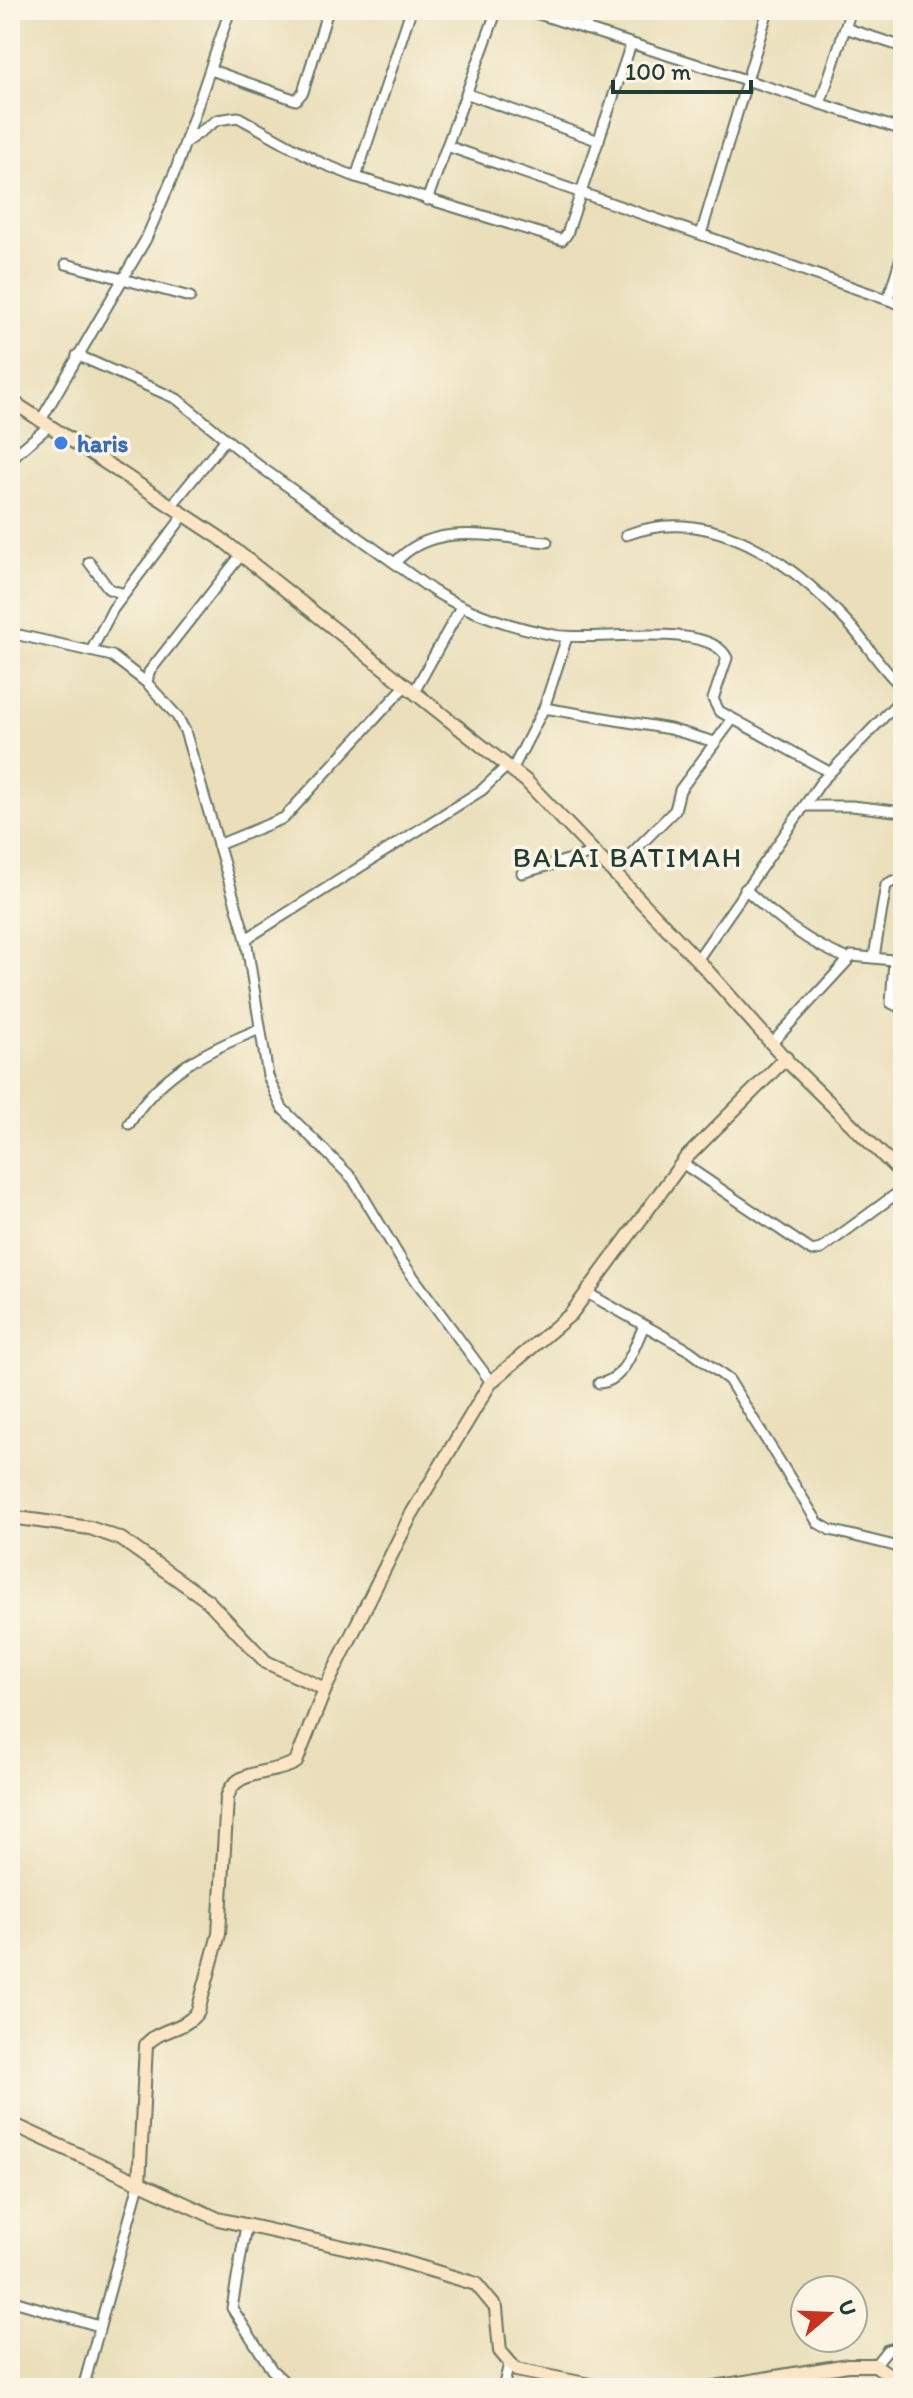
<svg xmlns="http://www.w3.org/2000/svg" width="913" height="2398" font-family="Itim,sans-serif">
<style>
.lines{fill:none;stroke-linecap:round;stroke-linejoin:round}
.street-casing{stroke:#667663;stroke-width:13}
.secondary-casing{stroke:#667663;stroke-width:16}
.street{stroke:#fff;stroke-width:9}
.secondary{stroke:#fce5c4;stroke-width:12}
.shop-dot{fill:#3f7fe0;stroke:#fcf5e5;stroke-width:3}
.labels{text-anchor:middle;dominant-baseline:central;stroke-width:7;stroke-linejoin:round;paint-order:stroke}
.shop-label{font-size:24px;font-weight:bold;fill:#366cbe;stroke:#fcf5e5;text-anchor:start}
.quarter-label{font-size:28px;letter-spacing:2px;fill:#1f3d34;stroke:#fcf5e5}
</style>
<rect width="100%" height="100%" fill="#fcf5e5"/>
<filter id="ink" filterUnits="userSpaceOnUse"><feTurbulence type="fractalNoise" baseFrequency=".0125" numOctaves="2"/><feDisplacementMap in="SourceGraphic" scale="16" xChannelSelector="R" yChannelSelector="G"/><feConvolveMatrix kernelMatrix="1 2 1 2 8 2 1 2 1" color-interpolation-filters="sRGB"/></filter>
<filter id="wash" filterUnits="userSpaceOnUse"><feTurbulence type="fractalNoise" baseFrequency=".006" numOctaves="4" result="noise"/><feDisplacementMap in="SourceGraphic" scale="32" xChannelSelector="R" yChannelSelector="G"/><feGaussianBlur stdDeviation="1.8" result="paint"/><feColorMatrix in="noise" values="0 0 0 0 0 0 0 0 0 0 0 0 0 0 0 0 0 1.4 0 .05"/><feComposite in="paint" operator="in"/></filter>
<g filter="url(#wash)">
<rect width="100%" height="100%" fill="#eadfba"/>
</g>
<g filter="url(#ink)">
<g class="lines">
<defs>
<g id="street">
<polyline points="526,10 903,130"/>
<polyline points="845,28 903,47"/>
<polyline points="585,29 591,10"/>
<polyline points="211,70 296,100 303,92 328,10"/>
<polyline points="468,94 599,141"/>
<polyline points="820,104 851,10"/>
<polyline points="186,142 217,120 238,117 321,163 356,177 562,240 567,234 631,44"/>
<polyline points="447,146 903,305"/>
<polyline points="356,177 411,10"/>
<polyline points="427,200 497,10"/>
<polyline points="701,234 768,10"/>
<polyline points="66,264 190,297"/>
<polyline points="888,299 903,251"/>
<path d="M77 355 177 399 258 465 432 590C467 612 512 627 554 635 591 643 709 619 727 658L713 699 719 711 829 772"/>
<polyline points="41,420 146,239 176,169 230,10"/>
<polyline points="10,465 16,454 49,426"/>
<polyline points="172,505 225,440"/>
<path d="M626 535C711 502 793 563 847 622 868 644 880 668 903 688"/>
<polyline points="241,555 149,672 147,683 177,716 185,731 246,939 268,1076 282,1108 353,1179 403,1263 491,1382"/>
<polyline points="89,562 109,589 124,594"/>
<path d="M395 563C433 519 496 538 547 542"/>
<polyline points="10,633 112,656 147,683"/>
<polyline points="91,651 113,609 185,514"/>
<polyline points="414,692 461,607"/>
<polyline points="544,708 670,729 715,742"/>
<polyline points="512,770 544,708 567,637"/>
<polyline points="805,806 852,806 903,812"/>
<polyline points="218,845 284,818 406,685"/>
<polyline points="614,871 675,810 680,790 732,720"/>
<polyline points="522,873 596,852"/>
<path d="M745 889C777 918 808 944 849 959"/>
<polyline points="246,939 482,790 507,766"/>
<polyline points="874,957 886,885 893,881 903,883"/>
<polyline points="697,960 821,782 903,697"/>
<polyline points="894,960 891,1003 903,1009"/>
<polyline points="772,1043 852,956 903,961"/>
<path d="M129 1124C160 1073 207 1050 260 1029"/>
<polyline points="682,1163 812,1251 821,1249 903,1189"/>
<polyline points="589,1294 690,1351 729,1380 818,1523 830,1530 903,1548"/>
<path d="M599 1383C625 1382 634 1346 644 1326"/>
<polyline points="246,2226 232,2308 272,2370 291,2388"/>
<polyline points="10,2300 99,2326"/>
<polyline points="875,2365 887,2350 903,2346"/>
<polyline points="83,2388 139,2184"/>
<polyline points="503,2388 509,2364"/>
</g>
<g id="secondary">
<polyline points="10,400 220,538 526,781 703,966 789,1063 903,1175"/>
<polyline points="10,1517 90,1528 121,1539 208,1601 266,1662 325,1689"/>
<polyline points="10,2123 218,2219 384,2256 476,2284 496,2308 500,2351 516,2370 605,2388"/>
<path d="M139 2184 146 2045C159 2028 185 2031 198 2011L219 1934 227 1798C234 1767 273 1776 296 1762L325 1689 411 1515 491 1382 571 1314 685 1159 786 1058"/>
<polyline points="709,2388 848,2365 875,2365 903,2384"/>
</g>
</defs>
<!-- street casing -->
<use href="#street" class="street-casing"/>
<!-- secondary casing -->
<use href="#secondary" class="secondary-casing"/>
<!-- street -->
<use href="#street" class="street"/>
<!-- secondary -->
<use href="#secondary" class="secondary"/>
</g>
</g>
<!-- markers -->
<circle class="shop-dot" cx="61" cy="443" r="8"/>
<g class="labels">
<!-- shop labels -->
<g class="shop-label">
<text x="77" y="443">haris</text>
</g>
<!-- quarter labels -->
<g class="quarter-label">
<text x="628" y="857">BALAI BATIMAH</text>
</g>
</g>
<!-- margin -->
<rect width="913" height="2398" fill="none" stroke="#fcf5e5" stroke-width="40"/>
<!-- north arrow -->
<g transform="translate(829 2314) rotate(71)"><circle r="38" fill="#fcf5e5" stroke="#a4ab9e" stroke-width="2"/>
<path d="M0-6L14 30L0 20L-14 30Z" fill="#c8321e"/>
<text y="-12" font-size="22" font-weight="bold" text-anchor="middle" fill="#1f3d34">U</text>
</g>
<!-- scale -->
<path d="M613 80v12h138v-12" fill="none" stroke="#1f3d34" stroke-width="4"/>
<text x="625" y="80" font-size="24" fill="#1f3d34" stroke="#fcf5e5" stroke-width="6" paint-order="stroke">100 m</text>
</svg>
